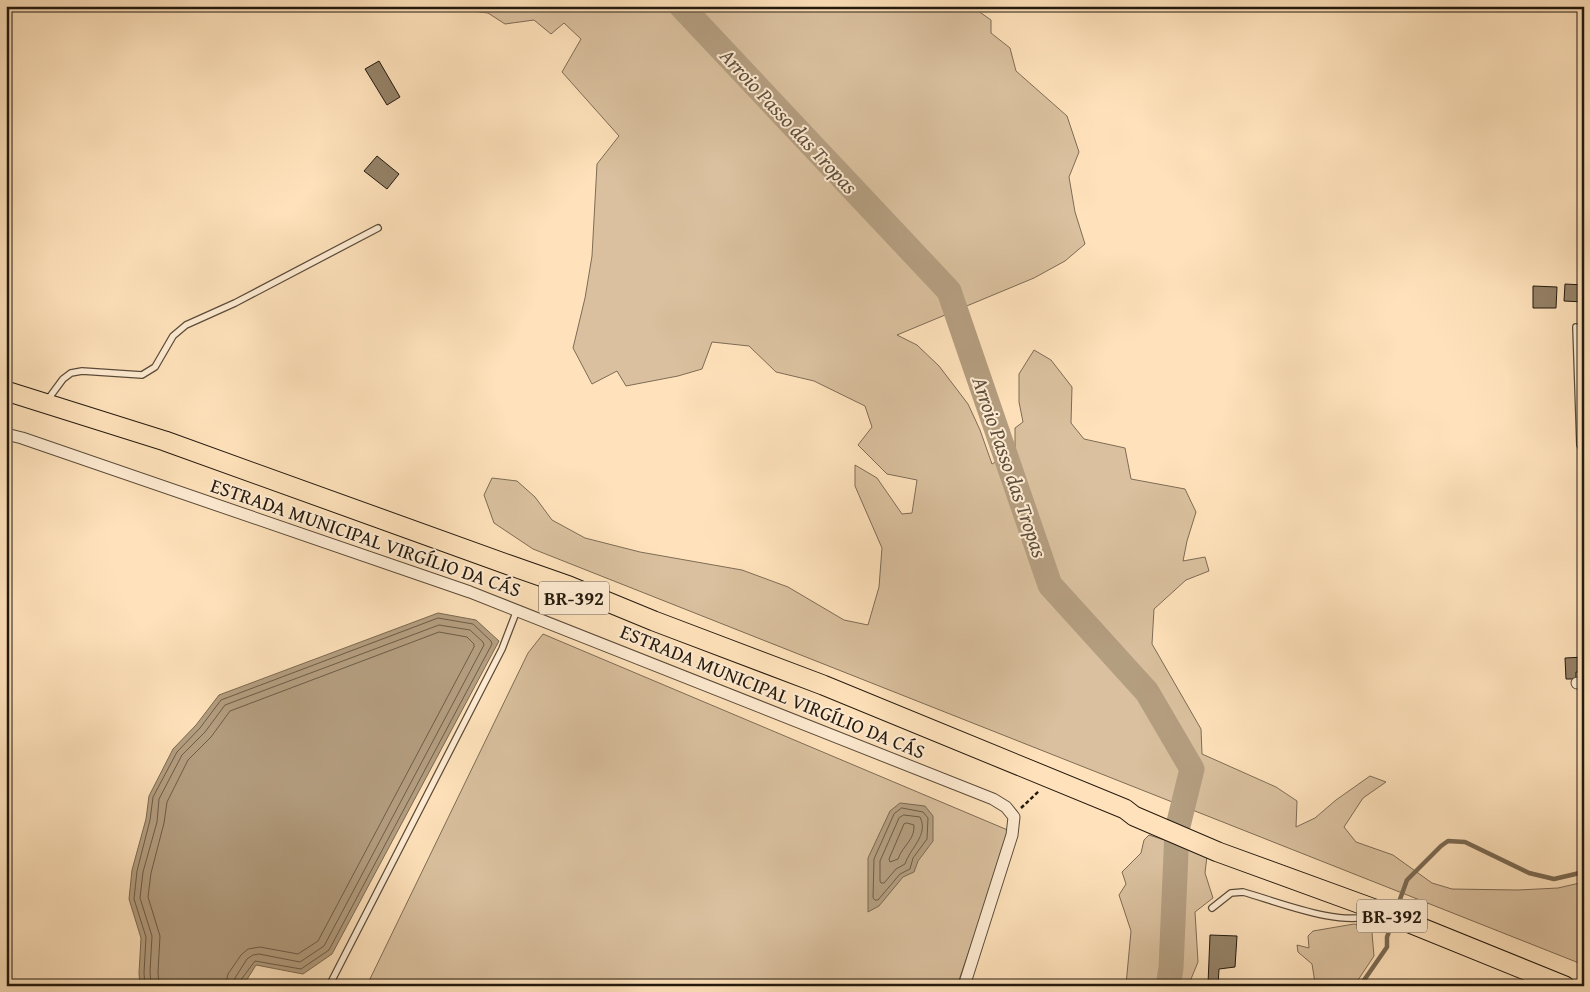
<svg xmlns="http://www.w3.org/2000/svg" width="1590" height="992" font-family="'Gentium Book Plus',serif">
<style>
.green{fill:#dac09e;stroke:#7e6c56}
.water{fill:#b49e80;stroke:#7a6952}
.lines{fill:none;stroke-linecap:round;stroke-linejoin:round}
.shore{stroke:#6c5c47;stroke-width:1}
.stream{stroke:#7a6952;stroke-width:4.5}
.river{stroke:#b49e80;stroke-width:25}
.building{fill:#958268;stroke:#23190e}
.service-casing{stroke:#5a4b39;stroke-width:8}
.minor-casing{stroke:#5a4b39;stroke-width:13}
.trunk-casing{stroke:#23190e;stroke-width:21}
.path{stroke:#23190e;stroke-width:2.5;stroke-dasharray:4 2.5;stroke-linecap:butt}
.service{stroke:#ffecd3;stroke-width:5.5}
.minor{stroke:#ffecd3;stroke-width:11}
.trunk{stroke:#ffe2bb;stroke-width:19}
.labels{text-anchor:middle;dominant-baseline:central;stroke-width:4;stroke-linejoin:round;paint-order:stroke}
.shield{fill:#ffecd3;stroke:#655849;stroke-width:1}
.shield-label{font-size:19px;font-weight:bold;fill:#23190e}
.street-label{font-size:20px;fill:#23190e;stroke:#ffecd3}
.water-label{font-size:21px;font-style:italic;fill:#5d4e3c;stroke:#ffecd3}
</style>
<rect width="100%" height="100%" fill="#ffe2bb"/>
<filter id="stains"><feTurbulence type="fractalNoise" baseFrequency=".004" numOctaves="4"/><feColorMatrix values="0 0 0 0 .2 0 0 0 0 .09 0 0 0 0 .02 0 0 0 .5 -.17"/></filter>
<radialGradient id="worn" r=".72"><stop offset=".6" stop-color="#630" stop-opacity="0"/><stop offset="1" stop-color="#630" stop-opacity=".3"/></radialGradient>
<!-- green -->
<g class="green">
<polygon points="455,6 971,6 991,20 991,33 1010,48 1016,71 1067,116 1079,152 1069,177 1075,212 1085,244 1065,261 1034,278 897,335 917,345 939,366 968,404 980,430 992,464 1015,451 1015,428 1023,422 1019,402 1019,374 1034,350 1051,360 1072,387 1071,423 1084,439 1125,448 1131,479 1185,489 1196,512 1187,541 1183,561 1205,557 1209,571 1186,580 1154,609 1152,644 1201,729 1202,754 1276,787 1297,801 1296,827 1315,818 1336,800 1370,776 1386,782 1363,798 1344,827 1356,842 1393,855 1432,883 1452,889 1518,890 1558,888 1584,882 1584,965 533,549 494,523 484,495 492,478 517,481 535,497 552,520 585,538 640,552 742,570 788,587 844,620 868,625 879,587 882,548 855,486 855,465 877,478 902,514 912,513 917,480 887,474 858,445 872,427 865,406 814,381 776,372 749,346 712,342 702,369 678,376 626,386 617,371 592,384 573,348 585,298 592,256 597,164 619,136 562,72 581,39 564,23 551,34 534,20 505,24 488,13 464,10"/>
<polygon points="543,634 1010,831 957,986 448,986 448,984 369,981 528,653"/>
<polygon points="1149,835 1195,850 1207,856 1205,873 1213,898 1195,912 1198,962 1191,979 1191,986 1126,985 1131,931 1119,895 1126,884 1122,872 1141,853 1144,840"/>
<polygon points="1354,924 1368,927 1372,933 1374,956 1354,986 1301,986 1301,984 1315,983 1312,964 1298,952 1297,945 1309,948 1308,936 1313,931"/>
</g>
<!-- water -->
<g class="water">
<polygon points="438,613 476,620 499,641 332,954 303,974 256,965 243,986 140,986 139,973 141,938 129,899 132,870 146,819 149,796 173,749 196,725 219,695"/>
<polygon points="900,803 925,806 933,816 933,841 918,861 914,872 903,877 879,906 868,912 868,858 890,811"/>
</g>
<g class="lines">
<!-- shore -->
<g class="shore">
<polygon points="902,808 923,812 928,818 927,839 913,858 910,869 900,874 878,900 875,900 873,898 874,859 894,814"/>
<path d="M904 815 920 817C929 835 910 848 905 864L896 869 884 883H881L880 881V861L899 818Z"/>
<path d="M907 823 914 825C915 840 903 845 898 859L890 862 889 859 904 824Z"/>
<polyline points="145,986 144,973 146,937 134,899 137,871 150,820 153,797 177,752 200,728 221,700 438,618 473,624 491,641 492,644 329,950 301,969 255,961 240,981 239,986"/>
<polyline points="151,986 150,972 152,936 140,898 143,872 157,822 159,799 182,755 205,732 225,705 439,625 470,630 483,642 484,645 324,946 300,962 259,954 253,955 247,959 235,978 233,986"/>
<polyline points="159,986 158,972 160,936 148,897 151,873 164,823 167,802 188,760 211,737 230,711 439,632 467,637 474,644 474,647 318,941 298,954 260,947 248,949 241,955 228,974 225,986"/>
</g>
<!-- stream -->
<g class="stream">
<polyline points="1395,913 1407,880 1441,846 1448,841 1465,842 1529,873 1554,879 1584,872"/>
<polyline points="1360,986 1387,947 1387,937 1393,921"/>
</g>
<!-- river -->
<polyline class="river" points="681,6 949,291 1050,585 1147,692 1192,769 1177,830 1171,968 1168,986"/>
</g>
<!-- building -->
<g class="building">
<polygon points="379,61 400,97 387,105 365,69"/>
<polygon points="377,156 399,174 387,189 364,171"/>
<polygon points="1565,284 1584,285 1584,302 1564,301"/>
<polygon points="1533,286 1557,287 1556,308 1533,308"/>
<polygon points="1584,657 1584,672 1576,672 1576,679 1566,679 1565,658"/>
<polygon points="1210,935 1237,936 1235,967 1219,969 1218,985 1208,984"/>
</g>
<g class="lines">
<defs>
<g id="service">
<polyline points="1576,327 1580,445 1584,453"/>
<polyline points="46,402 63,379 71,373 82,371 142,375 155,367 173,336 186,325 235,303 378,228"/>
<path d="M1212 908 1231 893 1243 892C1276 901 1344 929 1375 914"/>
<polyline points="329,986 502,649 517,610"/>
</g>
<g id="minor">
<polyline points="6,434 22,438 470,592 993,799 1006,807 1014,817 1012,835 964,986"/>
<polyline points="1577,683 1584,683"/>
</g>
<polyline id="trunk" points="6,391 165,441 509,565 569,586 654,621 823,685 1125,809 1134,816 1218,852 1380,911 1565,986"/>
</defs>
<!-- service casing -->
<use href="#service" class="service-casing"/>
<!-- minor casing -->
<use href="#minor" class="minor-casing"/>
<!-- trunk casing -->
<use href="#trunk" class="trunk-casing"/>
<!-- path -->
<polyline class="path" points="1021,808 1039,791"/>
<!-- service -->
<use href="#service" class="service"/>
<!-- minor -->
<use href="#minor" class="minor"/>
<!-- trunk -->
<use href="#trunk" class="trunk"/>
</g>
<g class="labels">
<!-- shield labels -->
<g class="shield">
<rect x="539" y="581.5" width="70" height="33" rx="4"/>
<rect x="1357" y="899.5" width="70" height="33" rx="4"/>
</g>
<g class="shield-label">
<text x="574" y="598">BR-392</text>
<text x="1392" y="916">BR-392</text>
</g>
<!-- street labels -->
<g class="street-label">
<text transform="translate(366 537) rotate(19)">ESTRADA MUNICIPAL VIRGÍLIO DA CÁS</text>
<text transform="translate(773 691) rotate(22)">ESTRADA MUNICIPAL VIRGÍLIO DA CÁS</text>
</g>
<!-- water labels -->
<g class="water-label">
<text transform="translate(789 121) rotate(47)">Arroio Passo das Tropas</text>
<text transform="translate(1010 467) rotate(71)">Arroio Passo das Tropas</text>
</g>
</g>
<!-- margin -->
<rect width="1590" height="992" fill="none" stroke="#ffe2bb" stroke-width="25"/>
<rect x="8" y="8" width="1575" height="977" fill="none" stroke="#23190e" stroke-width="2.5"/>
<rect x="12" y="12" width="1565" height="967" fill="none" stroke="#23190e"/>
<rect width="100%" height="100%" filter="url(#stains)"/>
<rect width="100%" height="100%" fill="url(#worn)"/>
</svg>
